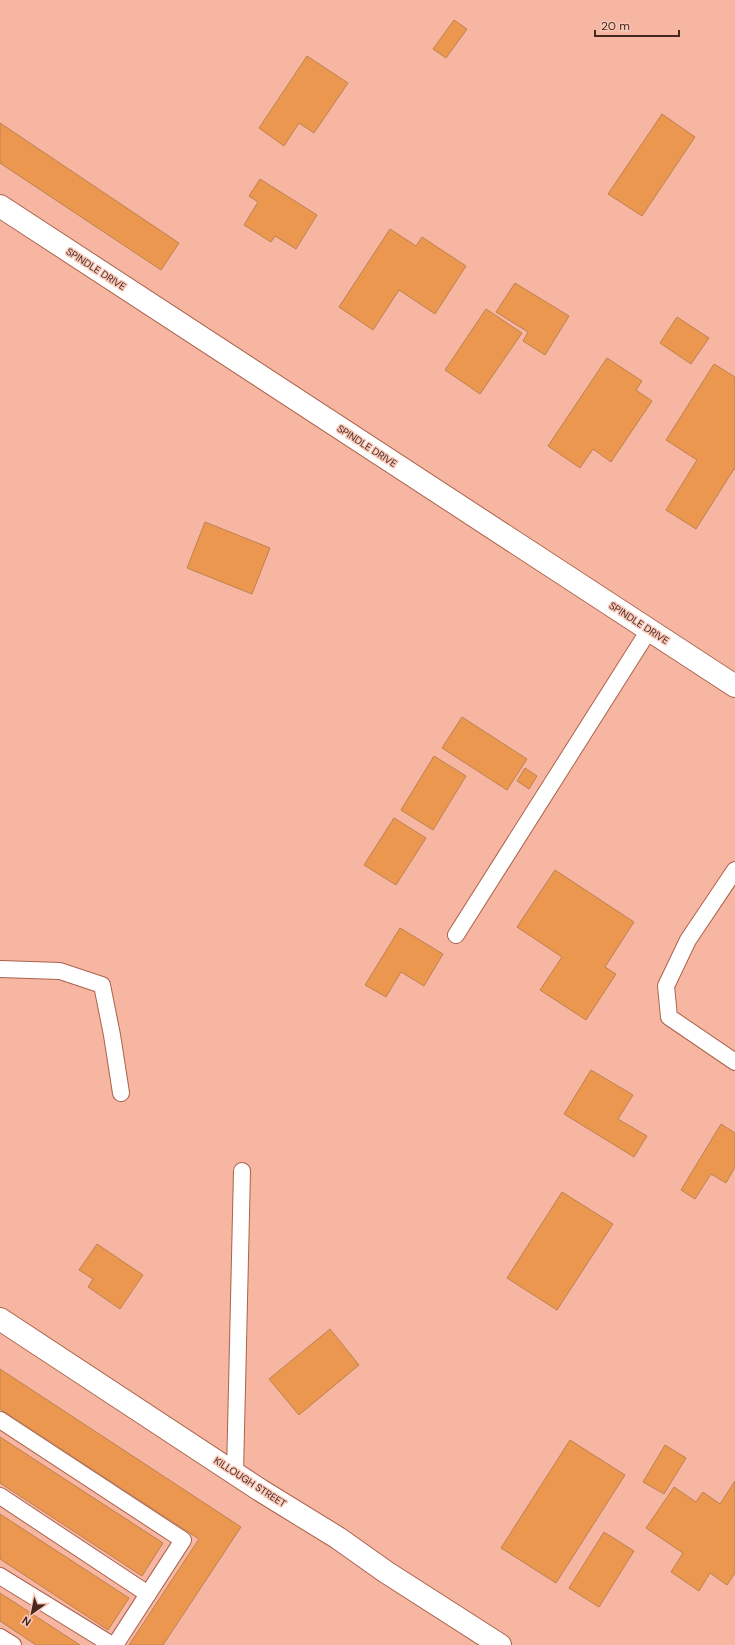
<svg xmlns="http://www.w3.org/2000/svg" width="735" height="1645" font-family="'DM Sans',sans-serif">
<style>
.building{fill:#ec9750;stroke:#be8150}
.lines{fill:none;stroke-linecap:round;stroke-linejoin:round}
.service-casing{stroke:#ab634c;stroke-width:18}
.minor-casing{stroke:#ab634c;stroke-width:24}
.service{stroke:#fff;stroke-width:16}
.minor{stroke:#fff;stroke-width:22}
.labels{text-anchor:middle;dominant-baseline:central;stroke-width:3;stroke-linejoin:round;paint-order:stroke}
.street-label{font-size:10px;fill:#47281e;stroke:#f8c7b8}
</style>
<rect width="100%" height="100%" fill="#f6b6a1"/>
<!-- building -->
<g class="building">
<polygon points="454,20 467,29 446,58 433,49"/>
<polygon points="307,56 348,83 314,133 299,123 284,146 259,128"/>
<polygon points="662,114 695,137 642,216 608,194"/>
<polygon points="0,123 179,243 161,270 0,163"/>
<polygon points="260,179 317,215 296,249 275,236 271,242 244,225 258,202 249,196"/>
<polygon points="390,229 416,246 422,237 466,266 435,314 399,290 373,330 339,307"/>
<polygon points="515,283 569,316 545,355 523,341 528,332 496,312"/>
<polygon points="486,309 522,333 480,394 445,370"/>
<polygon points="677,317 709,338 691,364 660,343"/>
<polygon points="607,358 642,381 636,390 652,401 611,462 593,449 580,468 548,446"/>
<polygon points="714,364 735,377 735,470 734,469 696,529 666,510 697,460 666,440"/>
<polygon points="205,522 270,548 252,594 187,568"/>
<polygon points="462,717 527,759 507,790 442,748"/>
<polygon points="434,756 466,776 433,830 401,810"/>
<polygon points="525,768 537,776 529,789 517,781"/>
<polygon points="394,818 426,838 396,885 364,865"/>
<polygon points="555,870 634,922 605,967 616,974 586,1020 540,990 562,957 517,927"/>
<polygon points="400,928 443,954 424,986 401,972 386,997 365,985"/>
<polygon points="591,1070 633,1095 618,1119 647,1136 634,1157 564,1114"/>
<polygon points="721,1124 735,1133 735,1167 726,1183 711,1174 695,1199 681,1190"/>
<polygon points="562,1192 613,1224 557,1310 507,1278"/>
<polygon points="97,1244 143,1275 120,1309 88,1287 93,1279 79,1270"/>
<polygon points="330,1329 359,1365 299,1415 269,1379"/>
<polygon points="0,1369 241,1527 163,1645 129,1645 199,1539 0,1409"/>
<polygon points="0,1437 163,1543 142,1576 0,1483"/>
<polygon points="570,1440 625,1475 556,1583 501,1548"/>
<polygon points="665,1445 686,1458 664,1494 643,1482"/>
<polygon points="735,1481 735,1573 727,1585 710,1573 699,1591 671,1572 683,1553 646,1528 674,1487 696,1502 703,1492 720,1504"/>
<polygon points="0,1514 129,1598 108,1630 0,1559"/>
<polygon points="604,1532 634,1551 599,1607 569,1588"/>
<polygon points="0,1593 80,1645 36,1645 0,1621"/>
</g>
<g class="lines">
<defs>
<g id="service">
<polyline points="735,870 688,940 666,986 669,1017 735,1062"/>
<polyline points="456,935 649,630"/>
<polyline points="0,969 60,971 102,985 112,1035 121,1093"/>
<polyline points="0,1420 183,1540 115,1645"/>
<polyline points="235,1473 242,1171"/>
<polyline points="0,1496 148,1594"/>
<polyline points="0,1576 112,1645"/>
<polyline points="0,1637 13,1645"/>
</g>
<g id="minor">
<polyline points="0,206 735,686"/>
<polyline points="0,1319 260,1490 338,1538 386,1572 500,1645"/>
</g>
</defs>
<!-- service casing -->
<use href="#service" class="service-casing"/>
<!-- minor casing -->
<use href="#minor" class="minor-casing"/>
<!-- service -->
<use href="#service" class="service"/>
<!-- minor -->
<use href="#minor" class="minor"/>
</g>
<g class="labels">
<!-- street labels -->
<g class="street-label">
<text transform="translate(96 269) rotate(33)">SPINDLE DRIVE</text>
<text transform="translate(367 446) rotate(33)">SPINDLE DRIVE</text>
<text transform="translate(639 623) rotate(33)">SPINDLE DRIVE</text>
<text transform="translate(250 1482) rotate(33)">KILLOUGH STREET</text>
</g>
</g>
<!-- north arrow -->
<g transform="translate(32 1613) rotate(213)" stroke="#f8c7b8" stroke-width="3" paint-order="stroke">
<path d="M0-3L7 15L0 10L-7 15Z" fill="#47281e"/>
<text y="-6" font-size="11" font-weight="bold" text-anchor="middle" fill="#47281e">N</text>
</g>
<!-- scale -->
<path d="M595 30v6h84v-6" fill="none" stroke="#47281e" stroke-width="2"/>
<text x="601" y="30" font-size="12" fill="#47281e" stroke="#f8c7b8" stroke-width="3" paint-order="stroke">20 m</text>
</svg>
